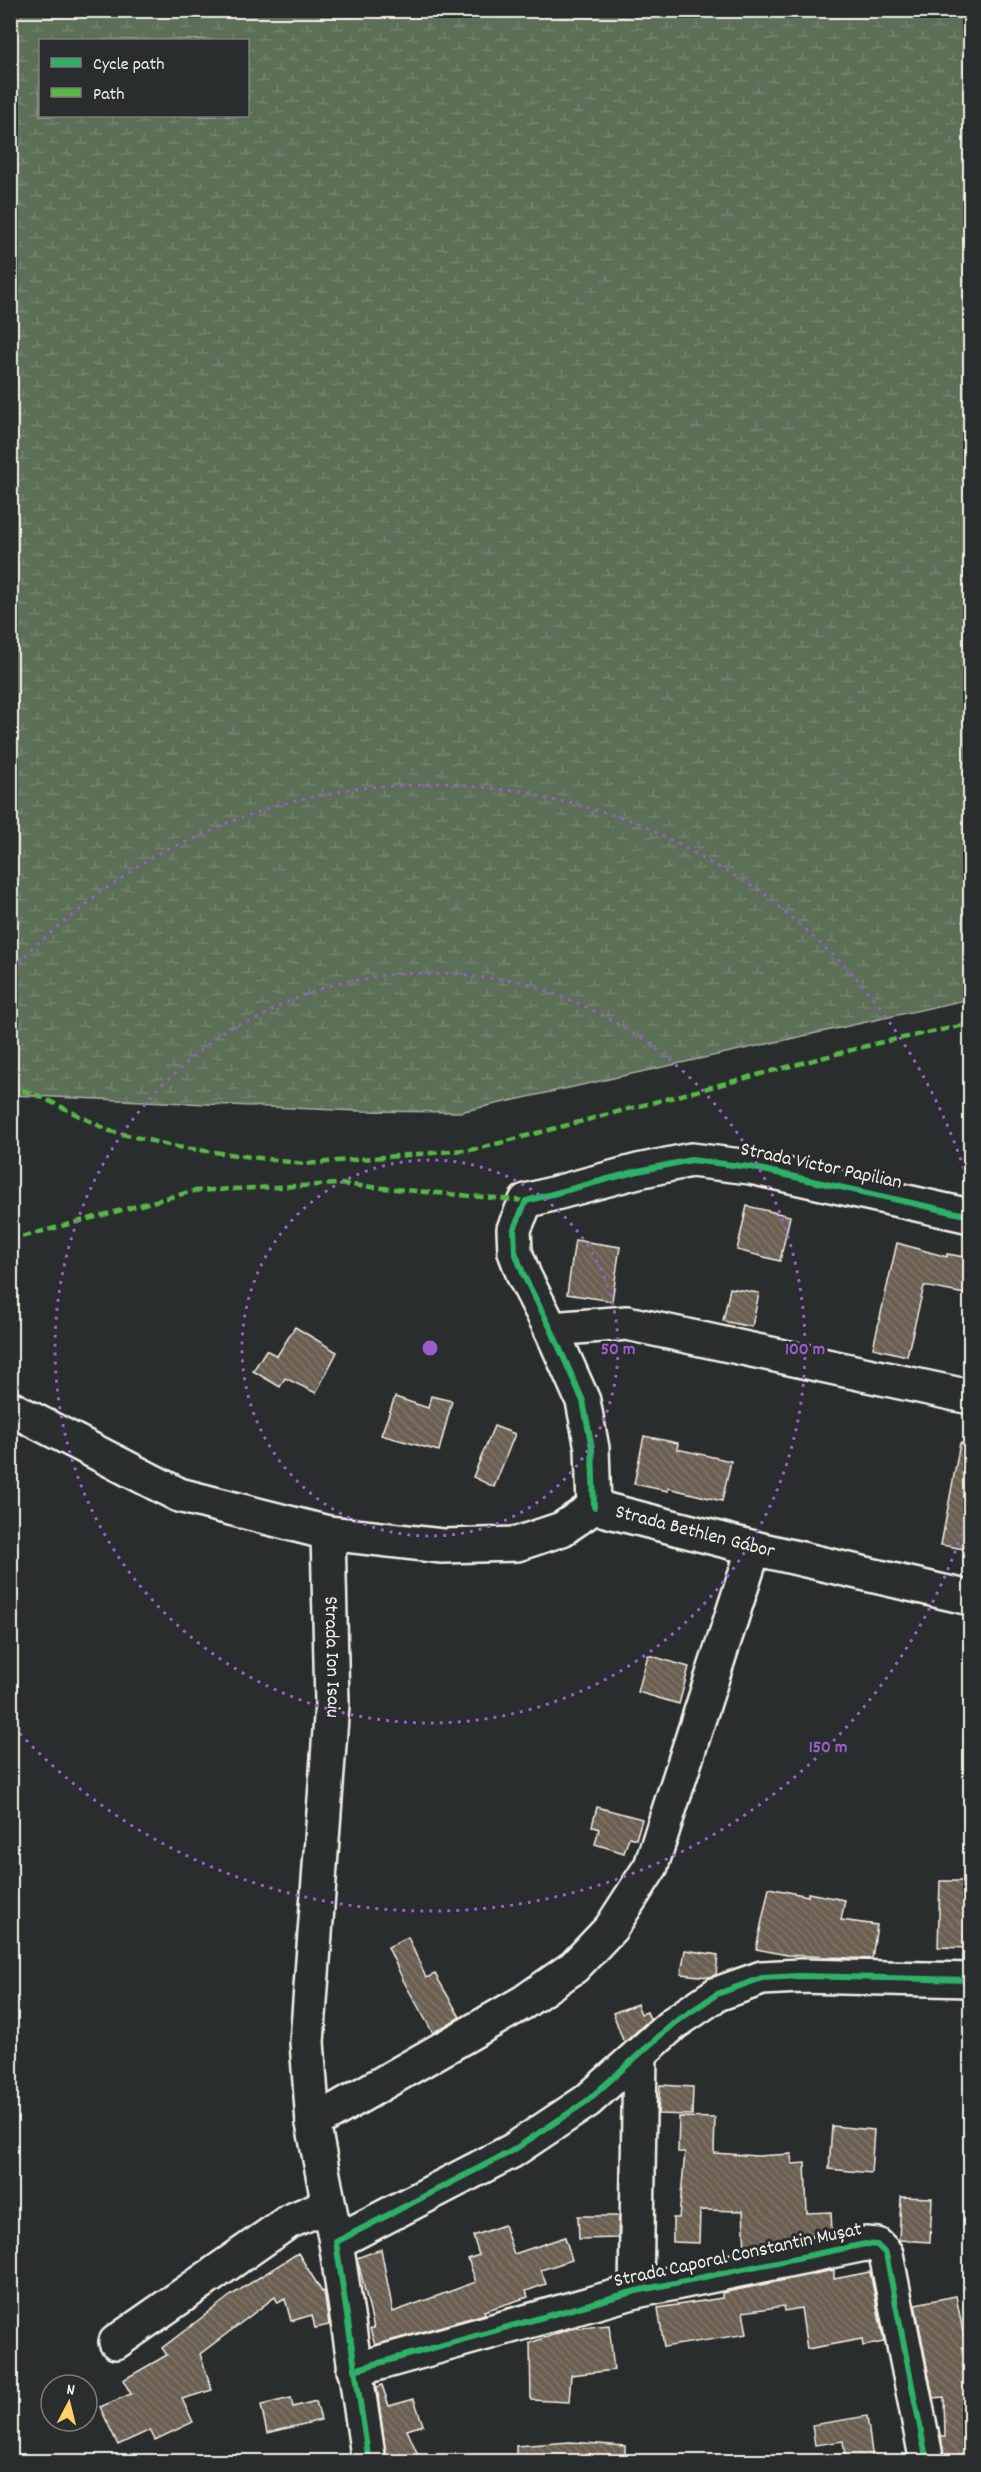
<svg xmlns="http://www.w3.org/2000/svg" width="981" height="2472" font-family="Dekko,sans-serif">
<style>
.wetland{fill:url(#wetland-marsh);stroke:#a8b0a0;stroke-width:1.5;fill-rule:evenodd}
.building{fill:url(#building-back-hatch);stroke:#f4f1e8;stroke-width:1.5}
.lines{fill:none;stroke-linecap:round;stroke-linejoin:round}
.minor-casing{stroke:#f4f1e8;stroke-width:38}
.minor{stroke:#2a2d2e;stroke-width:33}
.quiet{stroke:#58b947;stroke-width:4.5;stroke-dasharray:9 4.5;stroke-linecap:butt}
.cycleway-casing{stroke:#2a2d2e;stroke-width:10}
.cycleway{stroke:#2db169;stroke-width:6}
.ring{fill:none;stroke:#995dc9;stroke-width:3;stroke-dasharray:3 6}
.labels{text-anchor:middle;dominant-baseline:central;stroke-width:6;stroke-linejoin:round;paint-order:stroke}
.street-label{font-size:20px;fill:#f4f1e8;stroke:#2a2d2e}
.centre{fill:#995dc9;stroke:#2a2d2e;stroke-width:3}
.ring-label{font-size:18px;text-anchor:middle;font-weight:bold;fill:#995dc9;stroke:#2a2d2e;stroke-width:6;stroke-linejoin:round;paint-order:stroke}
</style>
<defs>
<pattern id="wetland-marsh" width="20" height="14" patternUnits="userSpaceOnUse" patternTransform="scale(1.5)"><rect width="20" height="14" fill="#5c6f59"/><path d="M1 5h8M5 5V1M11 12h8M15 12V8" fill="none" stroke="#748471"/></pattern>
<pattern id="building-back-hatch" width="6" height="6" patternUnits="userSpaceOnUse" patternTransform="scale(1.5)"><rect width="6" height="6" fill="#6a5e51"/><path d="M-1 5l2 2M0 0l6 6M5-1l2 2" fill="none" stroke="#80766a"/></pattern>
</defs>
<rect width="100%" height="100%" fill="#2a2d2e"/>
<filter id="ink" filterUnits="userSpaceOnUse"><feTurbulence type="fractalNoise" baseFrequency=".0167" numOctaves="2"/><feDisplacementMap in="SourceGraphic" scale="12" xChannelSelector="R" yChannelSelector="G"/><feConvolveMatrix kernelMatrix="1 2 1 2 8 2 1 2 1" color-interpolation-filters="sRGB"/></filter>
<g filter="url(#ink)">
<!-- wetland -->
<path class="wetland" d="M10 11H970V999L460 1112 358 1111 11 1095ZM40 40H248V116H40Z"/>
<!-- building -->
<g class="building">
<polygon points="747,1206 790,1216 780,1261 737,1250"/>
<polygon points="575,1240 620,1247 612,1301 567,1294"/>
<polygon points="897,1243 947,1257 947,1254 970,1258 970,1295 924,1286 907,1356 873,1348"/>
<polygon points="730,1288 759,1293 752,1327 723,1321"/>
<polygon points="295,1327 337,1352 316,1393 285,1378 280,1387 253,1371 266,1350 277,1356"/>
<polygon points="431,1396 452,1401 439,1451 381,1435 395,1397 428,1408"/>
<polygon points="494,1426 515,1434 494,1487 473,1477"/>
<polygon points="644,1436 678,1443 677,1449 731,1461 722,1501 668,1488 668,1491 634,1484"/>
<polygon points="960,1443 970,1444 970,1550 941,1545"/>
<polygon points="648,1655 689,1667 679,1704 638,1692"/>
<polygon points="597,1807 642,1819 636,1839 629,1837 624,1853 595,1844 599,1829 592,1826"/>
<polygon points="940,1881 970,1881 970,1948 938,1947"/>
<polygon points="769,1888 808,1896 808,1893 845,1900 841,1920 877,1925 872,1959 787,1955 756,1949"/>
<polygon points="408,1937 426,1978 435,1974 460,2017 433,2033 403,1980 388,1947"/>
<polygon points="685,1950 718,1955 716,1975 709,1977 681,1974"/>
<polygon points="637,2004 641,2014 647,2012 650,2019 624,2043 613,2013"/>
<polygon points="660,2085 693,2087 692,2115 658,2114"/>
<polygon points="679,2117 715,2118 714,2153 757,2156 791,2154 792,2164 805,2163 807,2213 831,2212 832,2232 745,2250 743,2211 700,2210 699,2243 673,2242 673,2218 679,2218 685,2152 678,2152"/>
<polygon points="832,2126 874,2130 871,2173 829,2169"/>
<polygon points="901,2197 932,2198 930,2242 899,2240"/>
<polygon points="578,2216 619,2216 618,2238 579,2239"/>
<polygon points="504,2225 514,2254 565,2237 572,2260 541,2270 546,2284 526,2291 528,2297 484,2311 485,2314 375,2345 370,2329 374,2328 357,2258 381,2249 393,2312 476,2282 468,2259 479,2255 473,2236"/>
<polygon points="298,2253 322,2292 324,2291 329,2325 315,2328 312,2315 291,2321 285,2299 278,2303 275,2297 200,2354 212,2390 182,2399 193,2422 155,2440 150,2430 118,2445 100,2407 131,2394 123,2380 167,2355 162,2348 230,2296"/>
<polygon points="834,2270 834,2279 870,2272 884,2342 863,2346 862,2339 807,2349 801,2308 785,2311 784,2306 743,2312 747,2334 664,2347 658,2308 722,2298 722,2293"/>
<polygon points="956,2296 968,2358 970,2358 970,2452 961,2454 962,2462 945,2462 941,2437 945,2437 944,2397 933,2398 915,2304"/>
<polygon points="609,2325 614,2370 571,2375 569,2402 531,2400 530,2343 570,2329"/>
<polygon points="382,2385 389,2406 414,2399 423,2425 407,2430 419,2457 408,2462 387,2462 377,2387"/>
<polygon points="291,2398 293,2407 316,2401 321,2420 267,2433 261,2405"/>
<polygon points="867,2416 873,2460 846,2462 843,2441 815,2445 812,2425"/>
<polygon points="570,2442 625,2446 625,2462 516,2462 516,2446"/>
</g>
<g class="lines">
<defs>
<g id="minor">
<polyline points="551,1329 627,1323 970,1397"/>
<polyline points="10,1408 179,1495 328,1533 442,1546 517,1544 562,1529 594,1507"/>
<polyline points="594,1507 592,1448 583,1401 551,1329 524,1276 515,1252 514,1229 526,1201 638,1171 691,1160 750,1167 970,1216"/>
<path id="s1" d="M594 1507 754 1548 970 1598"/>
<path id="s2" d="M328 1533 332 1704 307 2042 313 2123 336 2242"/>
<polyline points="313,2123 524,2002 574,1967 611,1928 651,1866 754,1548"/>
<polyline points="636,2291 640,2055"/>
<polyline points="116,2342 288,2222 328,2205"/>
<polyline points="354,2370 636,2291 865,2244 877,2245 886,2254 927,2462"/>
<polyline points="369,2462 336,2242 512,2151 587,2101 674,2023 717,1994 762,1978 800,1976 970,1980"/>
</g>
</defs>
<!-- minor casing -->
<use href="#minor" class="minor-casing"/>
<!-- minor -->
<use href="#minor" class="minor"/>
<!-- quiet -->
<g class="quiet">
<polyline points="10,1086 39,1096 110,1131 177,1147 304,1164 477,1149 878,1043 970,1024"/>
<polyline points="10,1242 17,1238 193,1191 339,1184 526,1201"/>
</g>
<defs>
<g id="cycleway">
<polyline points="594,1507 592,1448 583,1401 551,1329 524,1276 515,1252 514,1229 526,1201 638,1171 691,1160 750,1167 970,1216"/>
<polyline points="354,2370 636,2291 865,2244 877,2245 886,2254 927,2462"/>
<polyline points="369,2462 336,2242 512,2151 587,2101 674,2023 717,1994 762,1978 800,1976 970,1980"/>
</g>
</defs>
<!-- cycleway casing -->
<use href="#cycleway" class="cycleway-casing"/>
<!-- cycleway -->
<use href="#cycleway" class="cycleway"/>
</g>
</g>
<!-- distance rings -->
<g class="ring">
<circle cx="430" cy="1348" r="188"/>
<circle cx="430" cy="1348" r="375"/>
<path d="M970 1508A563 563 0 0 1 12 1725M12 971A563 563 0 0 1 970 1188"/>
</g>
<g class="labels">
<!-- street labels -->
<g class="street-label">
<text transform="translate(821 1167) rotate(12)">Strada Victor Papilian</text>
<text stroke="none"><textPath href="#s1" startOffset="104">Strada Bethlen Gábor</textPath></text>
<text stroke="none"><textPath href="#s2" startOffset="124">Strada Ion Isaiu</textPath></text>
<text transform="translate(738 2256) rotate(-12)">Strada Caporal Constantin Mușat</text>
</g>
</g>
<circle cx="430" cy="1348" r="9" class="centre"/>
<g class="ring-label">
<text x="618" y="1354">50 m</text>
<text x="805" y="1354">100 m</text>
<text x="828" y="1752">150 m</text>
</g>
<!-- margin -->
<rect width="981" height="2472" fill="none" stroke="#2a2d2e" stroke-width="36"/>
<rect x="18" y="18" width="945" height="2436" fill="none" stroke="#f4f1e8" stroke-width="2" filter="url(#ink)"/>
<!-- legend -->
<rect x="39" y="39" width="210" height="78" fill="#2a2d2e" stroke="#7b7b78" stroke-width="1.5"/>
<rect x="51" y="58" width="30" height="9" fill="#2db169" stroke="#7b7b78" stroke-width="1.5"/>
<text x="93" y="69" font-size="18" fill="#f4f1e8">Cycle path</text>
<rect x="51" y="88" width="30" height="9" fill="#58b947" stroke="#7b7b78" stroke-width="1.5"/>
<text x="93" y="99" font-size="18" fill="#f4f1e8">Path</text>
<!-- north arrow -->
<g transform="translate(69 2403) rotate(7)"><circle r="28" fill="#2a2d2e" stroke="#7b7b78" stroke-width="1.5"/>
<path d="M0-4.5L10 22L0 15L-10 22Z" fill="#ffd166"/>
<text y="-9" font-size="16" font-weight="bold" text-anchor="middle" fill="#f4f1e8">N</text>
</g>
</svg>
